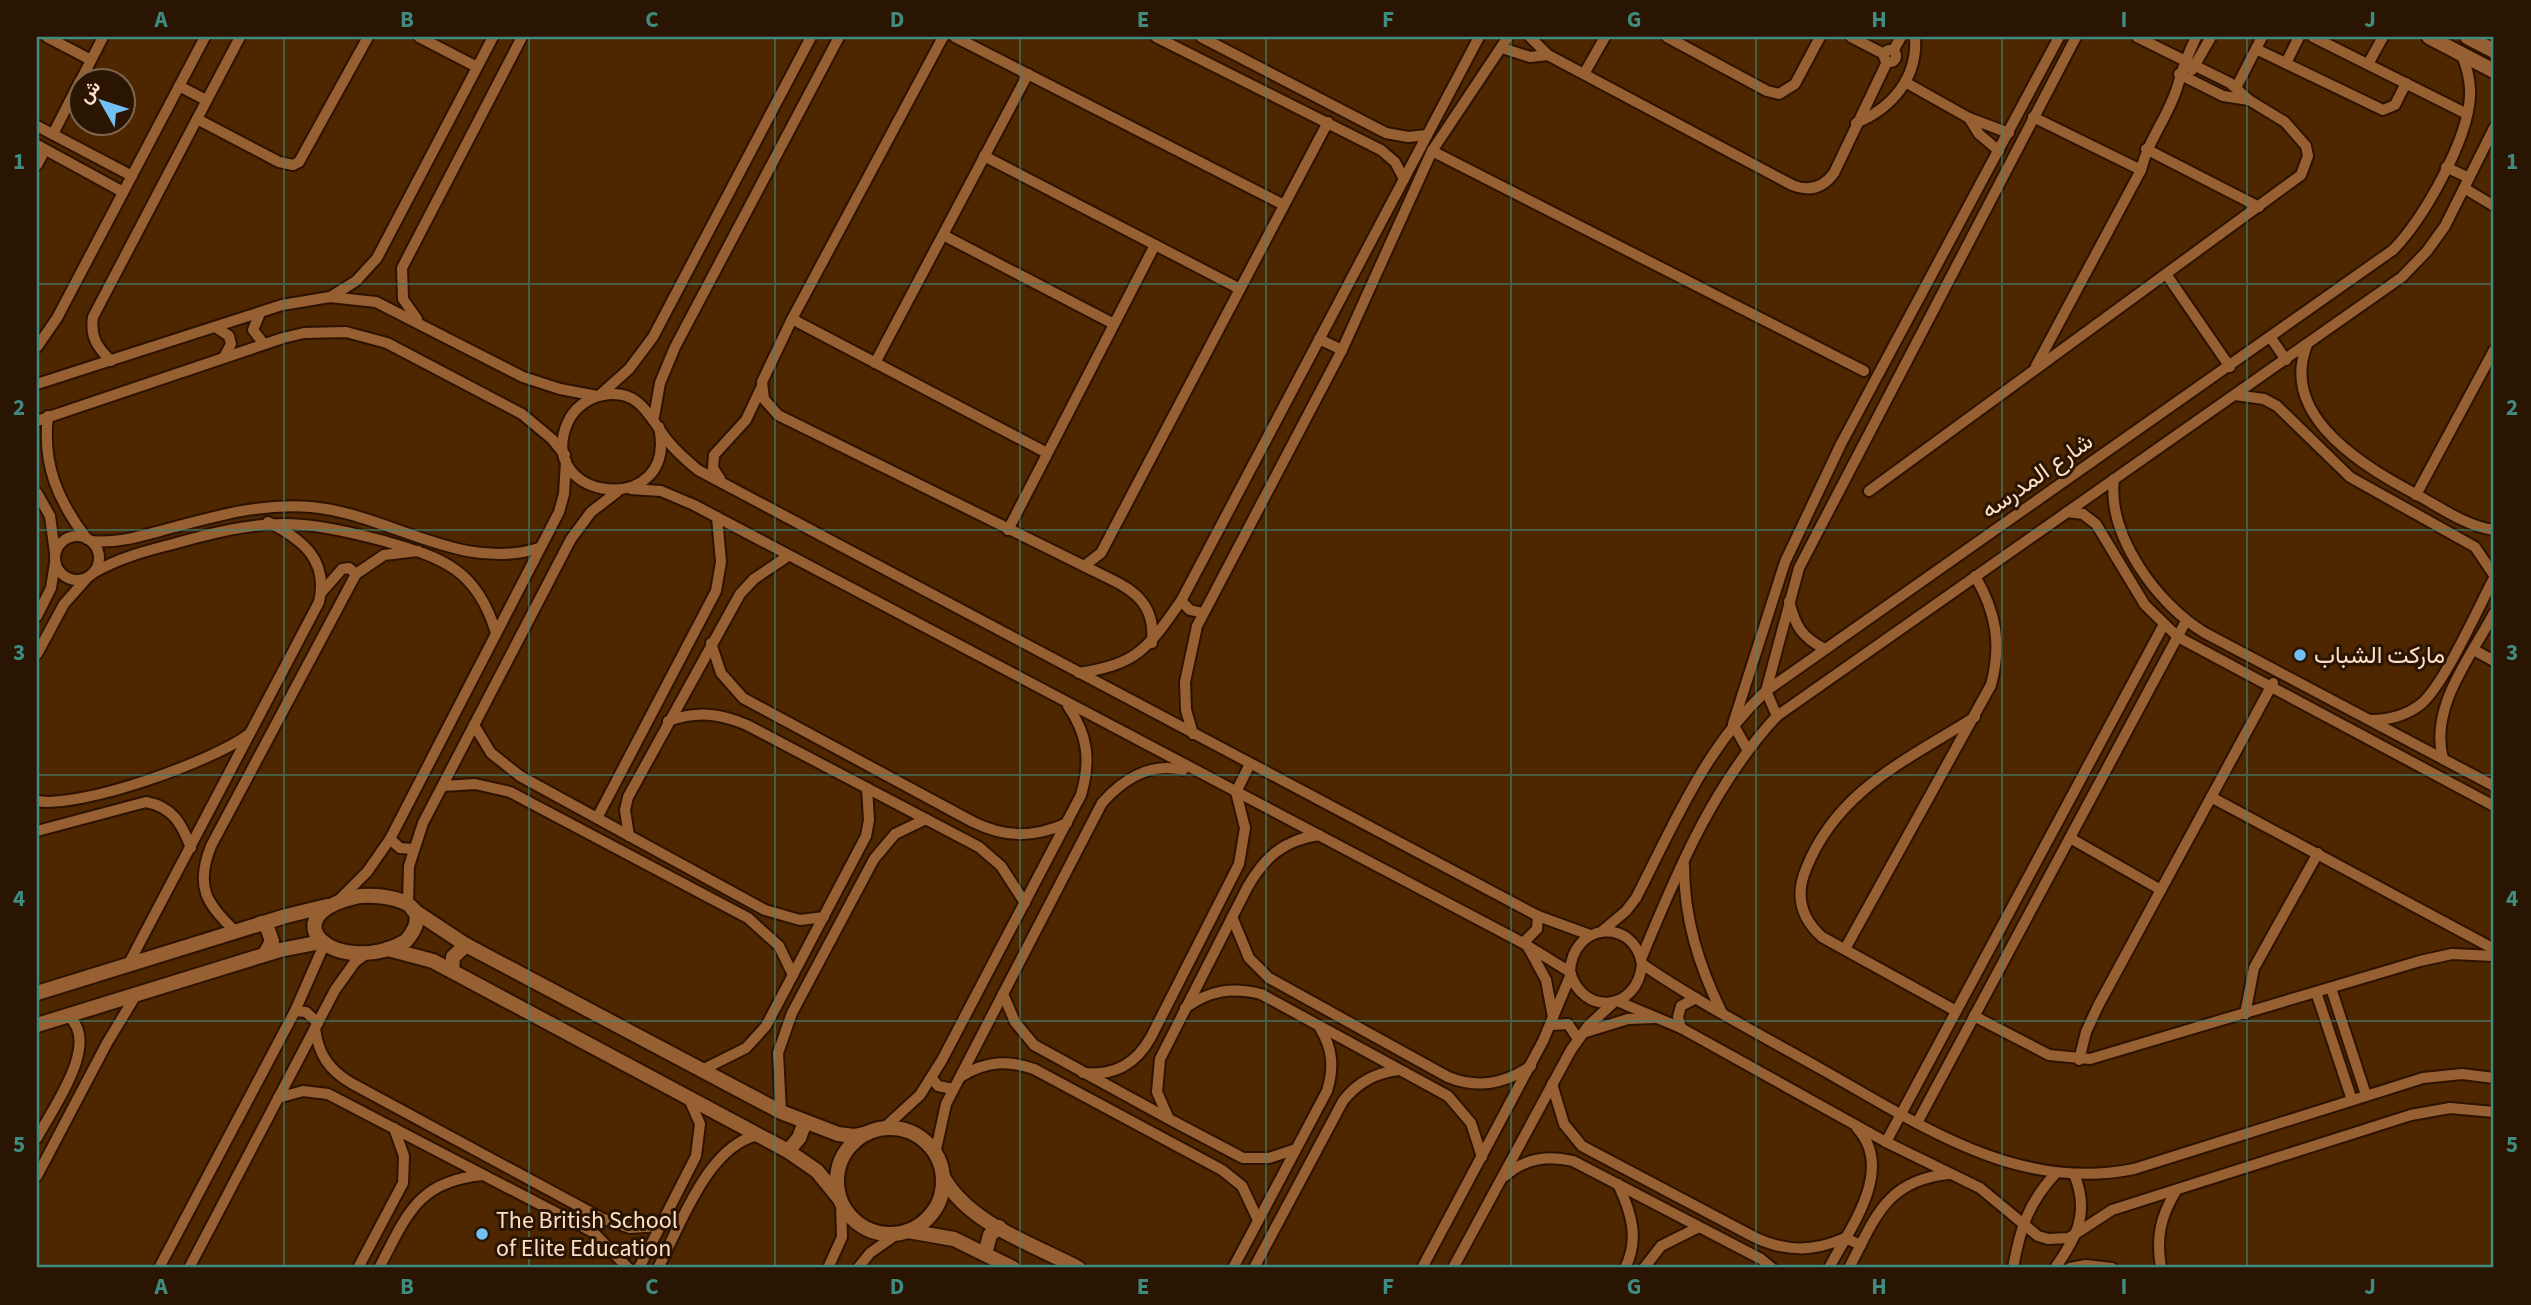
<svg xmlns="http://www.w3.org/2000/svg" width="2531" height="1305" font-family="'Source Sans 3',Vazirmatn,sans-serif">
<style>
.lines{fill:none;stroke-linecap:round;stroke-linejoin:round}
.street-casing{stroke:#2d1200;stroke-width:14}
.secondary-casing{stroke:#2d1200;stroke-width:18}
.street{stroke:#976032;stroke-width:10}
.secondary{stroke:#976032;stroke-width:14}
.grid{fill:none;stroke:#3f8b80;stroke-width:2;stroke-opacity:0.55}
.poi-dot{fill:#72c1f5;stroke:#2a1402;stroke-width:2.5}
.labels{text-anchor:middle;dominant-baseline:central;stroke-width:6;stroke-linejoin:round;paint-order:stroke}
.street-label{font-size:24px;fill:#fddec6;stroke:#2a1402}
.poi-label{font-size:24px;fill:#fddec6;stroke:#2a1402;text-anchor:start}
.neatline{fill:none;stroke:#3f8b80;stroke-width:2.5}
.grid-label{font-size:23px;text-anchor:middle;font-weight:bold;fill:#3f8b80}
</style>
<rect width="100%" height="100%" fill="#4e2700"/>
<g class="lines">
<defs>
<g id="street">
<polyline points="47,37 91,60"/>
<polyline points="419,37 477,67"/>
<polyline points="943,37 792,319 762,382 764,399 778,415 1084,566 1101,553 1328,122"/>
<polyline points="955,37 1284,205"/>
<polyline points="1156,37 1381,150 1395,162 1404,179"/>
<polyline points="1201,37 1386,133 1408,137 1427,135"/>
<path d="M1530 37 1548 55 1792 185C1809 192 1823 188 1834 173L1887 62"/>
<polyline points="1667,37 1767,91 1779,94 1795,84 1820,37"/>
<polyline points="1851,37 1884,54"/>
<polyline points="2313,37 2467,114"/>
<polyline points="1502,48 1530,57 1548,55"/>
<polyline points="2256,49 2383,110 2395,105 2406,83"/>
<circle cx="1890" cy="56" r="6"/>
<polyline points="1893,51 1901,37"/>
<polyline points="2286,63 2299,37"/>
<polyline points="2368,64 2383,37"/>
<polyline points="2192,70 2211,37"/>
<polyline points="1584,74 1605,37"/>
<polyline points="2179,74 2223,96 2249,100"/>
<polyline points="81,80 103,37"/>
<polyline points="1905,82 1969,118 2009,133"/>
<polyline points="179,86 206,100"/>
<polyline points="2236,88 2262,37"/>
<polyline points="2033,117 2141,170"/>
<polyline points="1969,118 1979,134 1999,151"/>
<polyline points="197,119 279,162 293,165 299,162 368,37"/>
<path d="M1856 123C1892 108 1918 78 1915 37"/>
<polyline points="37,126 132,176"/>
<polyline points="53,134 80,81"/>
<polyline points="37,145 123,192"/>
<polyline points="2146,149 2259,207"/>
<polyline points="1432,151 1864,371"/>
<polyline points="984,156 1240,289"/>
<polyline points="37,165 45,150"/>
<polyline points="2446,167 2469,178"/>
<polyline points="2464,188 2494,206"/>
<polyline points="943,235 1114,324"/>
<polyline points="2166,274 2230,367"/>
<polyline points="332,296 356,281 377,258 493,37"/>
<polyline points="260,313 253,330 264,344"/>
<polyline points="417,319 403,299 402,268 522,37"/>
<polyline points="792,319 1047,453"/>
<polyline points="217,328 229,336 231,344 224,357"/>
<polyline points="2271,338 2286,360"/>
<polyline points="1319,339 1342,350"/>
<path d="M2307 345C2278 418 2368 469 2421 497 2444 510 2467 526 2494 530"/>
<polyline points="37,347 57,318 205,37"/>
<path d="M111 361C97 347 90 337 93 317L240 37"/>
<polyline points="875,363 1028,74"/>
<path d="M2036 366 2141 170C2148 140 2168 117 2177 88 2182 70 2188 54 2196 37"/>
<polyline points="37,384 282,305 330,297 376,302 523,377 560,389 597,396"/>
<polyline points="601,394 629,369 653,337 811,37"/>
<polyline points="2235,395 2264,399 2277,406 2350,477 2475,547 2494,575"/>
<path d="M48 416C42 464 58 501 87 539"/>
<polyline points="654,417 660,383 675,347 839,37"/>
<polyline points="37,421 283,338 304,333 346,332 387,343 522,414 552,439 565,455"/>
<path d="M659 427C679 519 535 502 567 424 573 409 587 398 603 395 639 388 649 416 667 440 676 451 687 461 698 470L1538 916 1590 935"/>
<polyline points="720,479 713,468 714,455 746,420 761,388"/>
<path d="M2114 479C2107 536 2158 605 2205 633L2494 786"/>
<path d="M631 489 661 491 694 505 1523 943 1570 972C1583 1017 1638 1011 1642 964 1633 916 1572 923 1570 972"/>
<polyline points="1869,491 2301,175 2308,156 2306,146 2285,122 2249,100 2230,83 2137,37"/>
<polyline points="37,493 50,516 55,553"/>
<polyline points="2416,495 2494,350"/>
<polyline points="2067,512 2083,514 2096,524 2145,605 2178,637 2494,806"/>
<polyline points="1008,530 1155,245"/>
<circle cx="77" cy="558" r="22"/>
<path d="M91 541C120 544 147 534 175 527 220 515 263 503 311 507 389 514 461 573 539 548"/>
<path d="M1084 566C1121 585 1157 594 1152 643"/>
<path d="M93 573C119 558 145 551 173 544 262 519 294 517 384 541 443 558 477 569 496 633"/>
<polyline points="321,593 342,569 349,568 356,574"/>
<polyline points="1181,601 1190,610 1203,613"/>
<path d="M1789 601C1795 625 1801 637 1825 649"/>
<polyline points="37,616 51,588 55,563"/>
<path d="M711 643 721 673 743 698 973 822C1006 838 1034 838 1067 823"/>
<polyline points="2474,650 2494,661"/>
<polyline points="37,654 64,604 87,578"/>
<path d="M1079 673C1138 664 1148 648 1181 601L1479 37"/>
<polyline points="1777,716 1766,691 1799,568 2076,37"/>
<path d="M2371 720C2390 720 2406 716 2421 704 2444 685 2478 608 2494 578"/>
<path d="M668 721C697 711 719 713 747 725L979 847 1001 866 1025 903"/>
<polyline points="474,725 491,753 520,776 765,910 800,920 824,917"/>
<polyline points="1193,734 1186,710 1185,682 1197,626 1342,350 1432,151 1508,37"/>
<polyline points="1747,749 1733,724 1785,562 1841,444 2059,37"/>
<path d="M2443 759C2429 707 2471 657 2494 613"/>
<polyline points="443,786 475,784 510,792 748,918 779,946 793,975"/>
<polyline points="2211,797 2494,949"/>
<path d="M37 801C80 809 214 761 249 734"/>
<polyline points="597,818 716,591 721,562 717,517"/>
<path d="M37 831 146 802C173 807 182 824 191 848"/>
<polyline points="629,836 625,810 628,797 740,594 754,579 788,556"/>
<polyline points="2070,838 2161,890"/>
<polyline points="390,839 400,848 413,849"/>
<path d="M1684 865C1684 919 1699 966 1722 1013"/>
<polyline points="337,902 367,872 390,839 559,512 564,494 566,461"/>
<polyline points="408,903 409,866 423,823 571,539 591,512 617,492"/>
<path d="M1232 917 1249 958 1269 978 1448 1077C1478 1089 1504 1084 1531 1066"/>
<path d="M235 931C206 904 195 886 211 846L356 574 384 555 418 551"/>
<path d="M1601 932 1626 911 1636 898C1673 826 1705 748 1766 691L2393 250C2424 218 2468 140 2470 96 2471 80 2467 67 2461 53"/>
<polyline points="1523,943 1537,929 1538,916"/>
<polyline points="1528,947 1546,980 1553,1017"/>
<path d="M1845 949 1991 685C2002 644 1996 612 1975 576"/>
<path d="M1641 959C1677 872 1713 785 1777 716L2402 277 2427 251 2445 226 2494 128"/>
<path d="M1642 964C1699 1003 1761 1035 1821 1069 1919 1124 2017 1193 2134 1169L2423 1078 2462 1074 2494 1078"/>
<path d="M128 965 319 602C329 560 302 539 268 522"/>
<polyline points="2331,988 2366,1095"/>
<polyline points="2316,992 2352,1100"/>
<polyline points="1003,994 1015,1022 1034,1045 1169,1119 1243,1158 1269,1158 1296,1149"/>
<polyline points="1617,1001 1681,1028 1886,1142 1980,1188 2038,1236 2048,1239 2069,1238 2112,1210 2411,1115 2450,1108 2494,1112"/>
<path d="M1185 1008C1210 990 1232 987 1261 994L1448 1096 1471 1123 1482 1157"/>
<polyline points="295,1011 306,1012 318,1023"/>
<path d="M1956 1011 1822 937C1801 918 1795 895 1806 869 1837 790 1907 760 1975 717"/>
<polyline points="2245,1014 2254,968 2318,853"/>
<polyline points="1974,1016 2049,1055 2090,1059 2420,961 2452,954 2494,956"/>
<polyline points="1551,1025 1568,1024 1578,1039"/>
<path d="M315 1028C318 1054 329 1070 351 1083L601 1218 630 1228 661 1226"/>
<polyline points="1681,1028 1678,1017 1681,1006 1696,998"/>
<polyline points="1586,1032 1628,1019 1655,1018"/>
<polyline points="2079,1060 2086,1032 2098,1006 2273,683"/>
<polyline points="702,1070 746,1048 766,1026 866,836 869,820 867,788"/>
<path d="M1083 1073C1115 1076 1136 1064 1151 1037L1239 864 1245 828 1236 792 1250 764"/>
<path d="M962 1076C986 1061 1008 1060 1034 1069L1222 1170 1242 1186 1258 1220"/>
<polyline points="932,1078 938,1086 953,1089"/>
<path d="M1552 1084 1564 1124 1582 1146 1754 1237C1785 1252 1813 1252 1845 1238L1861 1245"/>
<polyline points="278,1098 303,1091 328,1094 593,1232 628,1268"/>
<polyline points="781,1112 778,1053 792,1013 874,859 895,834 926,819"/>
<path d="M1168 1117 1157 1092 1160 1059 1247 888C1264 858 1283 840 1319 835"/>
<polyline points="1917,1123 2186,621"/>
<path d="M883 1129 920 1095 942 1060 1081 795C1091 761 1088 735 1068 706"/>
<path d="M37 1138C52 1109 102 1042 68 1016"/>
<polyline points="1886,1142 2163,626"/>
<path d="M935 1154 946 1104 1102 803C1123 779 1151 762 1183 770"/>
<polyline points="37,1176 107,1043 136,995"/>
<path d="M1505 1176C1525 1158 1548 1155 1573 1161L1761 1259 1772 1268"/>
<path d="M1618 1184C1631 1212 1640 1239 1625 1268"/>
<polyline points="159,1268 295,1011 324,945"/>
<polyline points="189,1268 335,990 355,962 367,953"/>
<polyline points="358,1268 403,1183 404,1156 394,1128"/>
<path d="M379 1268C407 1215 417 1181 483 1175"/>
<polyline points="639,1268 696,1156 700,1124 689,1099"/>
<path d="M658 1268C680 1227 708 1144 759 1135"/>
<polyline points="828,1268 842,1237 841,1202"/>
<polyline points="858,1268 870,1253 897,1234"/>
<path d="M1233 1268 1327 1091C1334 1068 1333 1049 1320 1028"/>
<path d="M1254 1268 1343 1101C1358 1082 1375 1073 1399 1070"/>
<polyline points="1422,1268 1543,1041 1571,974"/>
<polyline points="1453,1268 1571,1050 1588,1026 1613,1003"/>
<polyline points="1644,1268 1661,1246 1699,1227"/>
<path d="M1829 1268C1849 1229 1896 1170 1857 1128"/>
<path d="M1849 1268C1875 1218 1886 1180 1949 1174"/>
<path d="M2013 1268C2020 1229 2028 1203 2056 1173"/>
<path d="M2055 1268C2077 1237 2090 1212 2074 1174"/>
<polyline points="2070,1268 2086,1265 2112,1268"/>
<path d="M2161 1268C2156 1238 2160 1217 2176 1191"/>
</g>
<g id="secondary">
<polyline points="2429,37 2494,71"/>
<polyline points="2467,37 2494,51"/>
<path d="M360 896C388 894 439 902 406 941 337 980 265 916 360 896Z"/>
<polyline points="413,910 466,945 781,1112 838,1134 854,1136 868,1133"/>
<polyline points="261,923 267,927 272,941 265,954"/>
<polyline points="388,949 433,961 788,1151 817,1171 839,1198"/>
<polyline points="452,971 453,957 466,945"/>
<polyline points="37,993 286,916 327,906"/>
<polyline points="37,1025 280,950 321,942"/>
<circle cx="890" cy="1181" r="53"/>
<polyline points="788,1151 799,1138 805,1122"/>
<path d="M943 1177C969 1224 1033 1244 1078 1268"/>
<polyline points="908,1231 954,1239 1013,1268"/>
<polyline points="985,1254 990,1235 999,1227"/>
</g>
</defs>
<!-- street casing -->
<use href="#street" class="street-casing"/>
<!-- secondary casing -->
<use href="#secondary" class="secondary-casing"/>
<!-- street -->
<use href="#street" class="street"/>
<!-- secondary -->
<use href="#secondary" class="secondary"/>
</g>
<!-- grid -->
<path class="grid" d="M284 37V1268M529 37V1268M775 37V1268M1020 37V1268M1266 37V1268M1511 37V1268M1756 37V1268M2002 37V1268M2247 37V1268M37 284H2494M37 530H2494M37 775H2494M37 1021H2494"/>
<!-- markers -->
<g class="poi-dot">
<circle cx="2300" cy="655" r="7"/>
<circle cx="482" cy="1234" r="7"/>
</g>
<g class="labels">
<!-- street labels -->
<g class="street-label">
<text transform="translate(2037 476) rotate(-35)">شارع المدرسه</text>
</g>
<!-- poi labels -->
<g class="poi-label">
<text x="2314" y="655">ماركت الشباب</text>
<text x="496" y="1220">The British School<tspan x="496" dy="28">of Elite Education</tspan></text>
</g>
</g>
<!-- border -->
<rect width="2531" height="1305" fill="none" stroke="#2a1402" stroke-width="77"/>
<!-- north arrow -->
<g transform="translate(102 102) rotate(309)"><circle r="33" fill="#2a1402" stroke="#7e6550" stroke-width="2"/>
<path d="M0-5L12 26L0 18L-12 26Z" fill="#72c1f5"/>
<text y="-10" font-size="19" font-weight="bold" text-anchor="middle" fill="#fddec6">ش</text>
</g>
<rect x="38" y="38" width="2454" height="1228" class="neatline"/>
<g class="grid-label">
<text x="161" y="27">A</text>
<text x="407" y="27">B</text>
<text x="652" y="27">C</text>
<text x="897" y="27">D</text>
<text x="1143" y="27">E</text>
<text x="1388" y="27">F</text>
<text x="1634" y="27">G</text>
<text x="1879" y="27">H</text>
<text x="2124" y="27">I</text>
<text x="2370" y="27">J</text>
<text x="19" y="169">1</text>
<text x="2512" y="169">1</text>
<text x="19" y="415">2</text>
<text x="2512" y="415">2</text>
<text x="19" y="660">3</text>
<text x="2512" y="660">3</text>
<text x="19" y="906">4</text>
<text x="2512" y="906">4</text>
<text x="19" y="1152">5</text>
<text x="2512" y="1152">5</text>
<text x="161" y="1294">A</text>
<text x="407" y="1294">B</text>
<text x="652" y="1294">C</text>
<text x="897" y="1294">D</text>
<text x="1143" y="1294">E</text>
<text x="1388" y="1294">F</text>
<text x="1634" y="1294">G</text>
<text x="1879" y="1294">H</text>
<text x="2124" y="1294">I</text>
<text x="2370" y="1294">J</text>
</g>
</svg>
